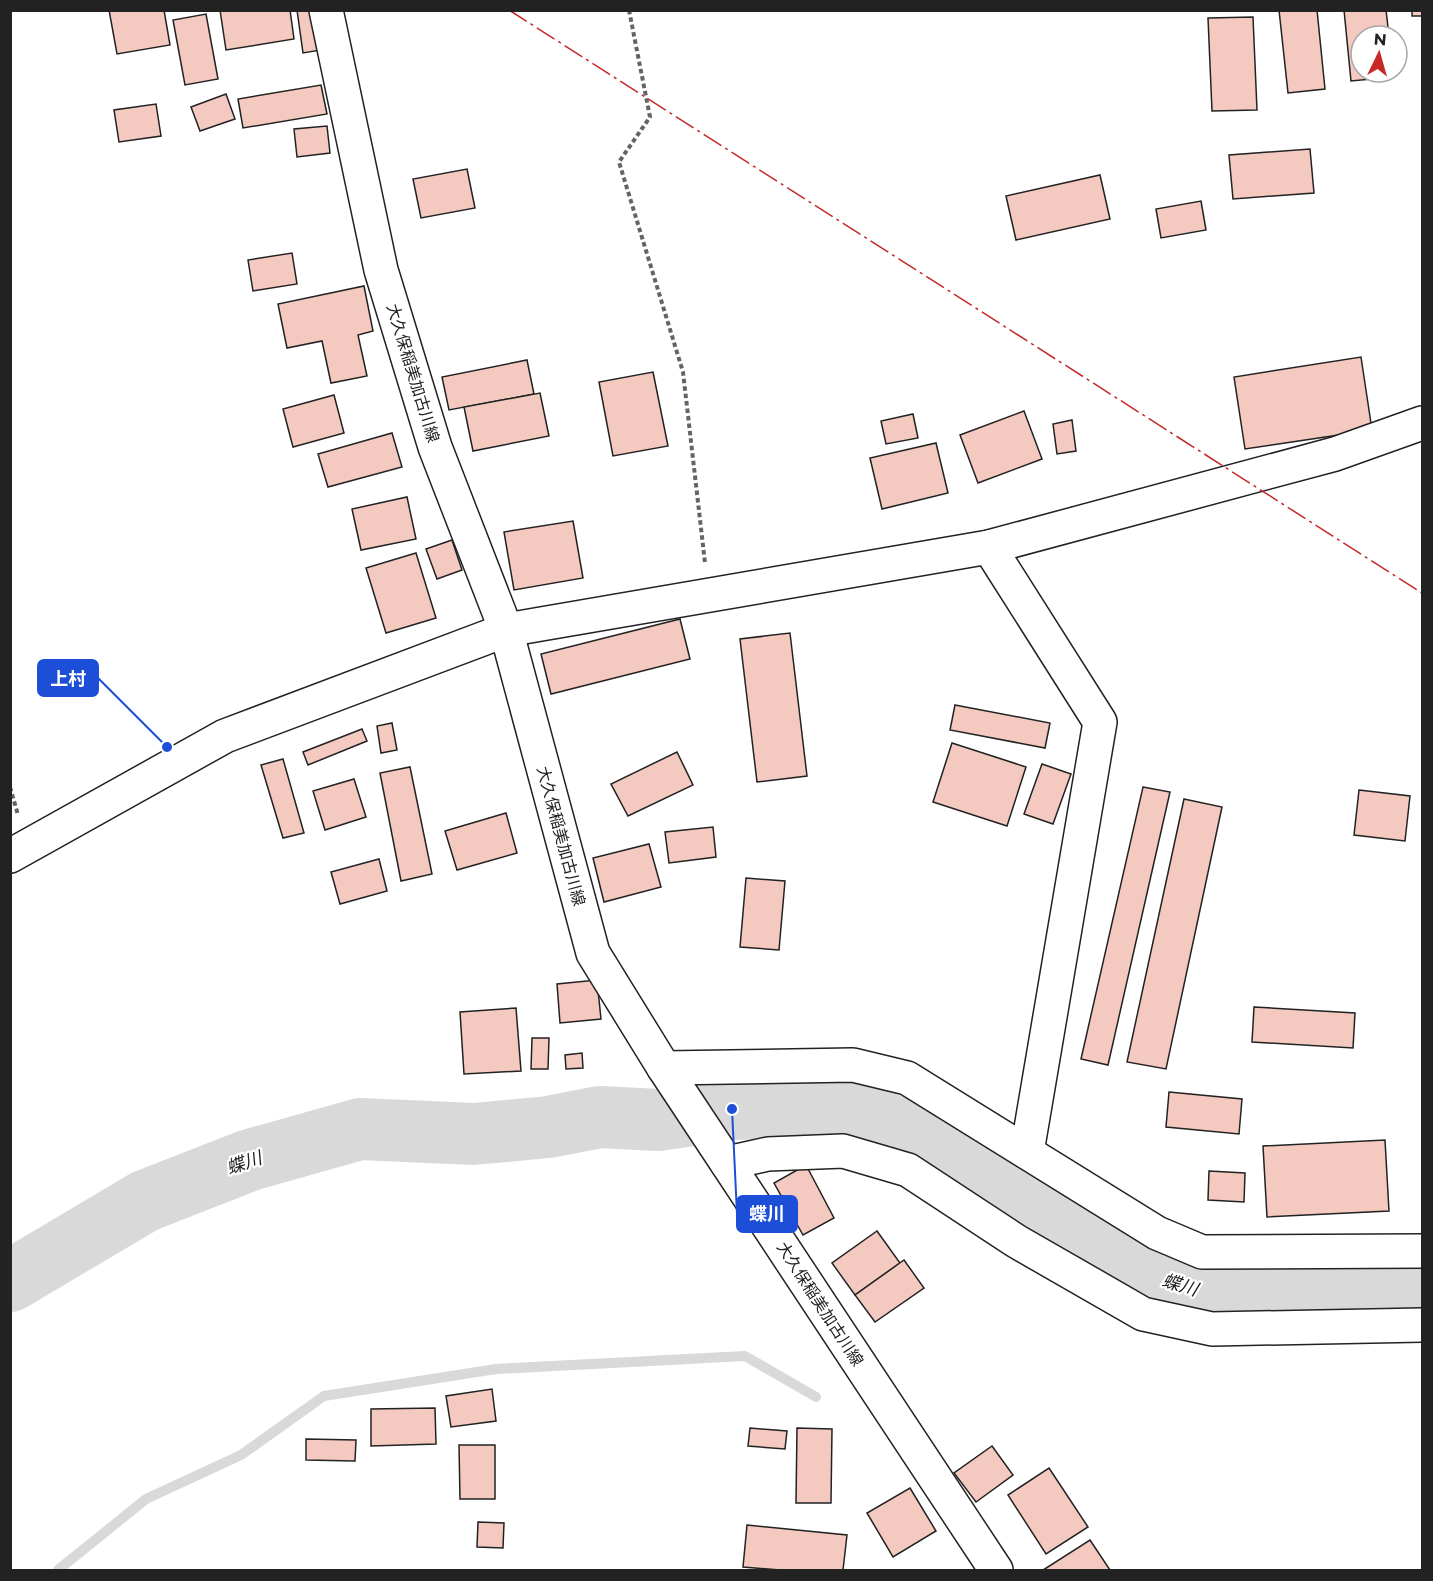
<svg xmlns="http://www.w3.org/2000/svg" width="1433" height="1581" font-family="Montserrat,'Noto Sans JP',sans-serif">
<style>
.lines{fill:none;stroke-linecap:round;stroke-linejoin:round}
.stream{stroke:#d9d9d9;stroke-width:10}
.river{stroke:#d9d9d9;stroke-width:62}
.building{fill:#f3c9c0;stroke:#222;stroke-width:1.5}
.minor-casing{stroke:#222;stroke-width:36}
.major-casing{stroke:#222;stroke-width:36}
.path{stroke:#646464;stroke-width:4;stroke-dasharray:4.5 3;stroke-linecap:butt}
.minor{stroke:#fff;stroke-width:33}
.major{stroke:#fff;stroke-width:33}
.power{stroke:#c62828;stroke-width:1.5;stroke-dasharray:21 4.5 3 4.5;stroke-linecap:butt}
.labels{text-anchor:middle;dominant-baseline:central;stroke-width:4.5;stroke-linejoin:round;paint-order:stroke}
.street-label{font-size:16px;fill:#222;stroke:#fff}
.water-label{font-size:18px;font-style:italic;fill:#222;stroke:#fff}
.leader{fill:none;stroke:#1d4ed8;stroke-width:2}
.callout-dot{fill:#1d4ed8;stroke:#fff;stroke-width:2}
.callout{fill:#1d4ed8;stroke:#1d4ed8;stroke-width:2}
.callout-label{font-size:18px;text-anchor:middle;font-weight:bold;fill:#fff}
</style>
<rect width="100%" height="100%" fill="#fff"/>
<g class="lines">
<!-- stream -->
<polyline class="stream" points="58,1570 146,1499 241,1455 324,1396 496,1369 745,1356 816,1397"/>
<!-- river -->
<polyline class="river" points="10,1281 145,1201 250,1160 360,1129 474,1134 548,1127 600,1117 658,1120 732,1109 773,1108 864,1113 953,1154 1114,1264 1216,1296 1316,1300 1422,1294"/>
</g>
<!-- building -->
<g class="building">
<polygon points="109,10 164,10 170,45 117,54"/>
<polygon points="220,10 290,10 294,39 226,50"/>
<polygon points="297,10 316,10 321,50 303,53"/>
<polygon points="1279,10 1317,10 1325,89 1288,93"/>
<polygon points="1344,10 1386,10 1389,36 1361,36 1361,72 1392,72 1393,77 1351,81"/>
<rect x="1412" y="10" width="10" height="6"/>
<polygon points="206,14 218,79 185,85 173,20"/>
<polygon points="1253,17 1257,110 1212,111 1208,18"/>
<polygon points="321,85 327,114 243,128 238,99"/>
<polygon points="226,94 235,119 200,131 191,107"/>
<polygon points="156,104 161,136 119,142 114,110"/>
<polygon points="327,126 330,153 297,157 294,129"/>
<polygon points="1310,149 1314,193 1233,199 1229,155"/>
<polygon points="467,169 475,208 421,218 413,179"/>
<polygon points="1100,175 1110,219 1016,240 1006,196"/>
<polygon points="1201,201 1206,230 1161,238 1156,209"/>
<polygon points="292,253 297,284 253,291 248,260"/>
<polygon points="364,286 373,331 358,335 367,376 331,383 322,341 287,348 278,304"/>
<polygon points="1361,357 1372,430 1245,449 1234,377"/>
<polygon points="527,360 534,394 449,410 442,377"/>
<polygon points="653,372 668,446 613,456 599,382"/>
<polygon points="540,393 549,436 473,451 464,407"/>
<polygon points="334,395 344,433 293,447 283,409"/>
<polygon points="1024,411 1042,459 978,483 960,435"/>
<polygon points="913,414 918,438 886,444 881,421"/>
<polygon points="1072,420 1076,451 1057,454 1053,424"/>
<polygon points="392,433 402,467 328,487 318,454"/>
<polygon points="936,443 948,493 882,509 870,458"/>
<polygon points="407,497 416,539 361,550 352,509"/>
<polygon points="573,521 583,578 514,590 504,532"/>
<polygon points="452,540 462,570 437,579 426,549"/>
<polygon points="416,553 436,618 386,633 366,568"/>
<polygon points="680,619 690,659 551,694 541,654"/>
<polygon points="790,633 807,776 757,782 740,639"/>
<polygon points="955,705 1050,723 1045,748 950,730"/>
<polygon points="392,723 397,750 381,753 377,726"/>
<polygon points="362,729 367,741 308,765 303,752"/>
<polygon points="952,743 1026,767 1007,826 933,802"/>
<polygon points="677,752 693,785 628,816 611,784"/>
<polygon points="283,759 304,833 283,838 261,765"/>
<polygon points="1042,764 1071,774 1053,824 1024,814"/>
<polygon points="410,767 432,874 401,881 380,773"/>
<polygon points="354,779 366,817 325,830 313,791"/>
<polygon points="1143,787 1170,792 1108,1065 1081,1059"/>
<polygon points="1359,790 1410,796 1405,841 1354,835"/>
<polygon points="1184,799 1222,807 1166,1069 1127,1062"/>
<polygon points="506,813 517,853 457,870 445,831"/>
<polygon points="713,827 716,857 669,863 665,832"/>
<polygon points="649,844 661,887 604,902 593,858"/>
<polygon points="379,859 387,891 340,904 331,872"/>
<polygon points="746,878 785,881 779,950 740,947"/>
<polygon points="597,980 601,1019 560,1023 557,984"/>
<polygon points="1254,1007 1355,1013 1353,1048 1252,1042"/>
<polygon points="516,1008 521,1071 464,1074 460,1012"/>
<polygon points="532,1038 549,1038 548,1069 531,1069"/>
<polygon points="582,1053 583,1068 566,1069 565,1055"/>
<polygon points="1169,1092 1242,1099 1239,1134 1166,1127"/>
<polygon points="1385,1140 1389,1211 1267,1217 1263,1146"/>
<polygon points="806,1165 834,1218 803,1235 774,1183"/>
<polygon points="1209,1171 1245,1173 1244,1202 1208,1200"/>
<polygon points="877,1231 900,1263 855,1295 832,1263"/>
<polygon points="904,1260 924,1288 875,1322 855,1295"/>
<polygon points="492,1389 496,1421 451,1427 446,1396"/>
<polygon points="435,1408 436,1444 371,1446 371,1409"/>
<polygon points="750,1428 787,1431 785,1449 748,1446"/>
<polygon points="797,1428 832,1429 831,1503 796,1503"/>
<polygon points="306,1439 356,1440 355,1461 306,1460"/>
<polygon points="459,1445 495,1445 495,1499 460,1499"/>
<polygon points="992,1446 1013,1475 976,1502 954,1473"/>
<polygon points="1049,1468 1088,1527 1046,1554 1008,1495"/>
<polygon points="910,1488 936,1531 893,1557 867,1513"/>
<polygon points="478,1522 504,1523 503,1548 477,1547"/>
<polygon points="747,1525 847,1535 843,1570 780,1570 743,1567"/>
<polygon points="1090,1540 1110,1570 1043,1570"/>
</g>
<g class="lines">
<defs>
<g id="minor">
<polyline points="989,547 1100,722 1027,1152"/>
<polyline points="10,856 225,736 506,630 989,547 1335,454 1422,423"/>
<polyline points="664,1068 853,1065 907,1078 1157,1233 1202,1252 1422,1251"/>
<polyline points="727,1163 768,1154 843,1151 908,1170 1016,1241 1143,1314 1212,1329 1422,1325"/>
</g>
<polyline id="major" points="326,10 381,270 435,447 506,630 593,953 664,1068 996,1570"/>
</defs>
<!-- minor casing -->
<use href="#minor" class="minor-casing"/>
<!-- major casing -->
<use href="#major" class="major-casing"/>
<!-- path -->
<g class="path">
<polyline points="629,10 650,117 619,162 683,372 705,563"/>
<polyline points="10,787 18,815"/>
</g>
<!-- minor -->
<use href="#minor" class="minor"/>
<!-- major -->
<use href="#major" class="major"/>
<!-- power -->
<polyline class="power" points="509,10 1422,593"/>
</g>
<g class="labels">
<!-- street labels -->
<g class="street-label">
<text transform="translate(413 373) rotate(73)">大久保稲美加古川線</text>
<text transform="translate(561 836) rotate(75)">大久保稲美加古川線</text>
<text transform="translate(820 1304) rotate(57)">大久保稲美加古川線</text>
</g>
<!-- water labels -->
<g class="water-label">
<text transform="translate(244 1163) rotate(-19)">蝶川</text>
<text transform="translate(1180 1285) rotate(17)">蝶川</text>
</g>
</g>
<!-- callouts -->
<path class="leader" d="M167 747L98 678M732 1109L737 1214"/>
<g class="callout-dot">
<circle cx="167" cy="747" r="6"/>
<circle cx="732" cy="1109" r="6"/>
</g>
<g class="callout">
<rect x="38" y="660" width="60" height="36" rx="6"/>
<rect x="737" y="1196" width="60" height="36" rx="6"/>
</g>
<g class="callout-label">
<text x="68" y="685">上村</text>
<text x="767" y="1220">蝶川</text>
</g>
<!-- border -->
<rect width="1433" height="1581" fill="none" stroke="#222222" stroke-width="24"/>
<!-- north arrow -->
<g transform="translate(1379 54) rotate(5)"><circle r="28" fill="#ffffff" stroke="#a7a7a7" stroke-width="1.5"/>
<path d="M0-4.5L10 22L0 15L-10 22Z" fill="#c62828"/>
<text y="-9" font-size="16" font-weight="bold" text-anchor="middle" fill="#222222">N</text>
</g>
</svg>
